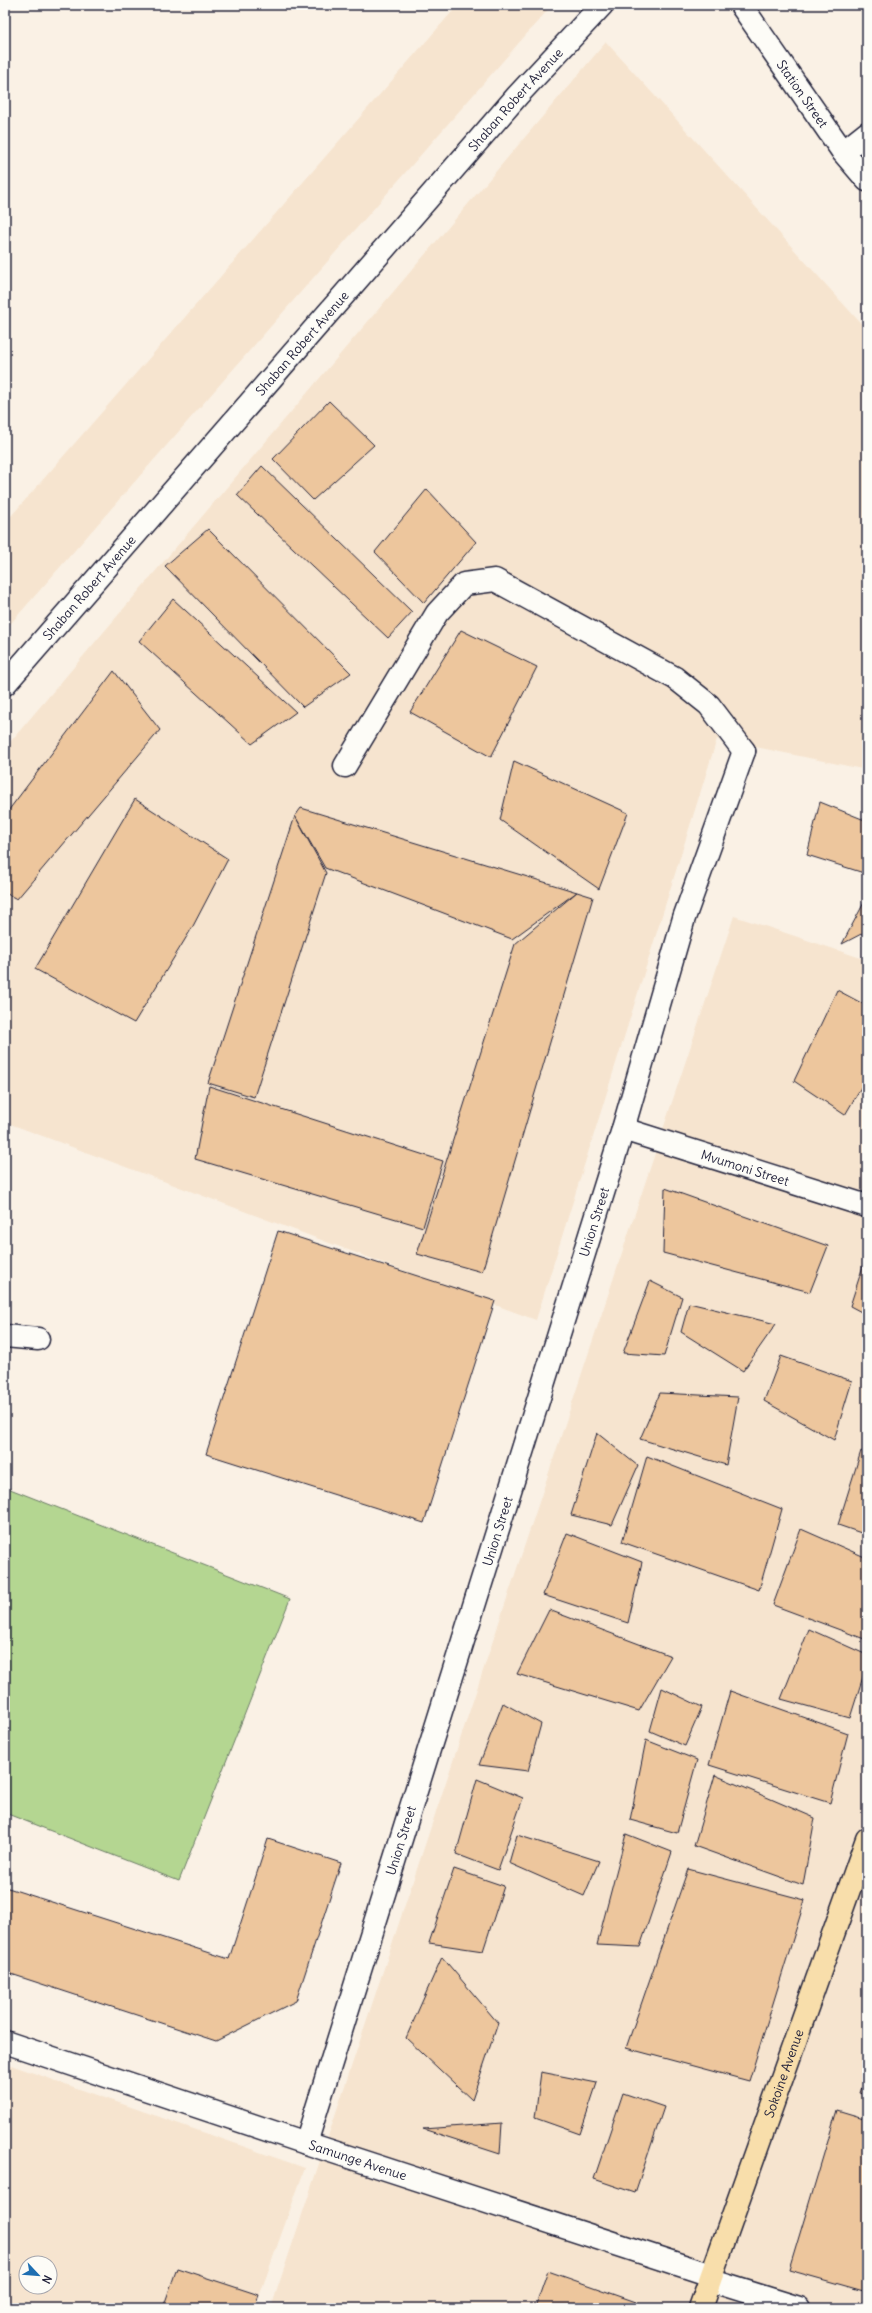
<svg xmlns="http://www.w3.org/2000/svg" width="872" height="2313" font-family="Delius,sans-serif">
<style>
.built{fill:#f6e4cf;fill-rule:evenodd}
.green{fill:#b4d691;stroke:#6b7c66}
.building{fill:#edc69d;stroke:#22223b}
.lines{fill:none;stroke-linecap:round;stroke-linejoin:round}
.service-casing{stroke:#22223b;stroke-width:25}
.minor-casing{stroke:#22223b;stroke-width:25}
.tertiary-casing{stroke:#22223b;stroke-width:25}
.primary-casing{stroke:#22223b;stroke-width:25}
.service{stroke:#fdfcf7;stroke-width:22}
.minor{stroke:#fdfcf7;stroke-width:22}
.tertiary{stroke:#fdfcf7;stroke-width:22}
.primary{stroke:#f8deab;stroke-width:22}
.labels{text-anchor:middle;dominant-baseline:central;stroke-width:3;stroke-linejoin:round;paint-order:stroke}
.street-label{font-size:13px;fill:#22223b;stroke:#fdfcf7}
</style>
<rect width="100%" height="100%" fill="#faf1e5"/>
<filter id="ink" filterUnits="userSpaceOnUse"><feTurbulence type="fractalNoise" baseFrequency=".025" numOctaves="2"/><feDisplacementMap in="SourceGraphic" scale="8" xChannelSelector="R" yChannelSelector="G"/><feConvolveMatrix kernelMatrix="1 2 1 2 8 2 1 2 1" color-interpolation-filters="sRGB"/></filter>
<g filter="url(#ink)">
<!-- built -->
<g class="built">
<polygon points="458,5 552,5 5,630 5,523"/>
<polygon points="606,42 867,330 867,770 717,739 536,1320 5,1122 5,748"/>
<polygon points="734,916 867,960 867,2308 271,2308"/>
<path d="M5 2063 305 2168 255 2308H5ZM26 2263H50V2287H26Z"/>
</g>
<!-- green -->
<polygon class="green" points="5,1487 290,1599 179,1881 5,1813"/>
<!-- building -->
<g class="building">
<polygon points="329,401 374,445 313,500 273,459"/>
<polygon points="262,466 412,612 388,638 237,495"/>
<polygon points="427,489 476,542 424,603 375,552"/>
<polygon points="208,529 351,673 303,707 165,566"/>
<polygon points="173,599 296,712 252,744 139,641"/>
<polygon points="461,630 537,667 491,757 410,712"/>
<polygon points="114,671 160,730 17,899 5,893 5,815"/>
<polygon points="514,761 628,813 599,889 500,820"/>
<polygon points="135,799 228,859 192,928 134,1023 35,969"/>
<polygon points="820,802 867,821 867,874 807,855"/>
<polygon points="301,808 577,892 512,939 325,868 295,816"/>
<polygon points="295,816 326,873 254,1097 208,1083"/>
<polygon points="577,892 593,897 482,1272 417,1254 515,944"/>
<polygon points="867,897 867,931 842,944"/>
<polygon points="837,990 867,1006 867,1077 845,1115 794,1081"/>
<polygon points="209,1086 443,1161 423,1227 195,1159"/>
<polygon points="665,1188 828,1246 810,1292 663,1253"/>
<polygon points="278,1231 495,1301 424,1523 206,1454"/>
<polygon points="864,1263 867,1264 867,1315 850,1306"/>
<polygon points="650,1281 682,1297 664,1356 623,1353"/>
<polygon points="689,1303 776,1324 743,1371 681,1332"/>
<polygon points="781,1356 852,1381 834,1440 764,1401"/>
<polygon points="660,1393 738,1397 726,1465 640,1439"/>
<polygon points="597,1433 638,1466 612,1525 571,1515"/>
<polygon points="861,1451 867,1454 867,1535 838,1525"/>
<polygon points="647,1456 782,1509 759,1590 622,1542"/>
<polygon points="801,1529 867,1558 867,1640 773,1605"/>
<polygon points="567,1533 642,1562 628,1623 543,1595"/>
<polygon points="549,1610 671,1656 639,1711 517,1674"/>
<polygon points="809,1629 867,1655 867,1664 850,1718 781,1699"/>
<polygon points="662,1688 702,1707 685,1746 650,1731"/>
<polygon points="730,1691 848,1733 830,1803 709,1765"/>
<polygon points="503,1703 541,1724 528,1771 479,1765"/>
<polygon points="646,1740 697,1760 677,1833 630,1820"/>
<polygon points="715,1775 815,1818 803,1885 694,1846"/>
<polygon points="477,1779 523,1798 498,1870 456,1854"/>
<polygon points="626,1834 672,1852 640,1947 597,1945"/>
<polygon points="517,1835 599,1861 584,1896 509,1863"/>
<polygon points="268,1839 341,1863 296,2001 216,2041 5,1972 5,1887 229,1959"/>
<polygon points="454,1869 504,1886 483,1951 429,1943"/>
<polygon points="688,1869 805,1900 749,2081 626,2048"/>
<polygon points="442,1957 498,2023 472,2100 406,2038"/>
<polygon points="541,2072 597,2083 580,2134 535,2118"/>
<polygon points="867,2072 867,2095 860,2093"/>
<polygon points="623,2093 664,2107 635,2193 594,2179"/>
<polygon points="837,2110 867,2119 867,2292 789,2270"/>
<polygon points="502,2123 500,2154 423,2129"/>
<polygon points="177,2268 259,2295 254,2308 163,2308"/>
<polygon points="548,2271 636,2302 634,2308 535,2308"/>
</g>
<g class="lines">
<defs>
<g id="service">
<polyline points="345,766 437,613 464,584 495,580 675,678 709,705 744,751"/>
<polyline points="5,1336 38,1339"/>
</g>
<g id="minor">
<path id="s1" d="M741 5 843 152 867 180"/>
<polyline points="843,152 867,133"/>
<path id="s2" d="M5 684 518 95 602 5"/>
<path id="s3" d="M623 1129 867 1206"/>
<path id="s4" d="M306 2143 623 1129 684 918 744 751"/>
<polyline points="709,2280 799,2308"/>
</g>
<g id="tertiary">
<path id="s5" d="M5 2042 306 2143 711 2275"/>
</g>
<g id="primary">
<path id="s6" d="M700 2308 867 1839"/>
</g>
</defs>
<!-- service casing -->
<use href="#service" class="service-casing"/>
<!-- minor casing -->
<use href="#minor" class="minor-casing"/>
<!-- tertiary casing -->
<use href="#tertiary" class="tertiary-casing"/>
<!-- primary casing -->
<use href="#primary" class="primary-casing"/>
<!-- service -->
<use href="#service" class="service"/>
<!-- minor -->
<use href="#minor" class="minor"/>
<!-- tertiary -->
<use href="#tertiary" class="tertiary"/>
<!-- primary -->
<use href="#primary" class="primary"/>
</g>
</g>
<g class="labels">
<!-- street labels -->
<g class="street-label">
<text stroke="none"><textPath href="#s1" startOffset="108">Station Street</textPath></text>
<text stroke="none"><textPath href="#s2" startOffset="776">Shaban Robert Avenue</textPath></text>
<text stroke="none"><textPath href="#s2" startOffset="452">Shaban Robert Avenue</textPath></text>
<text stroke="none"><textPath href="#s2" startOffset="128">Shaban Robert Avenue</textPath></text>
<text stroke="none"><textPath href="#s3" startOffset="128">Mvumoni Street</textPath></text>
<text stroke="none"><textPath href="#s4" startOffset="965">Union Street</textPath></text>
<text stroke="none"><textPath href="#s4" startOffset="641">Union Street</textPath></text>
<text stroke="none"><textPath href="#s4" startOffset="317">Union Street</textPath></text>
<text stroke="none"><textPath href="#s6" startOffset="249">Sokoine Avenue</textPath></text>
<text stroke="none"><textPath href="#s5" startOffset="372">Samunge Avenue</textPath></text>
</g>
</g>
<!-- margin -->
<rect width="872" height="2313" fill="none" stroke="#fdfcf7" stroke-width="20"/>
<rect x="10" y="10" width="852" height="2293" fill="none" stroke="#22223b" stroke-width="1.5" filter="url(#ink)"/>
<!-- north arrow -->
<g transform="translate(38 2275) rotate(116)"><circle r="19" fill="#fdfcf7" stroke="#a5a5ac"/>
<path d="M0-3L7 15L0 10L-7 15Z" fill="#1f6fb2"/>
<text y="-6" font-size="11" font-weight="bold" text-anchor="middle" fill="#22223b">N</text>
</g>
</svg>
